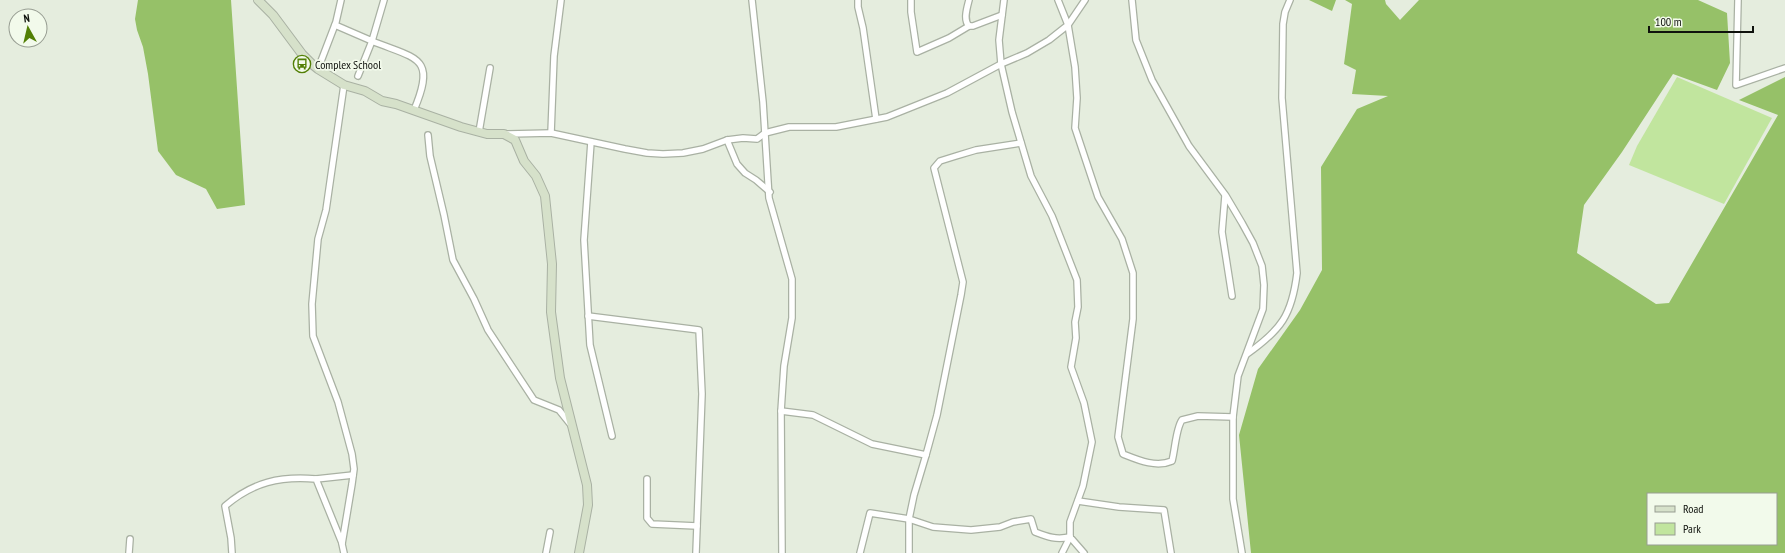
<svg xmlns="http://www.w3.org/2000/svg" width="1785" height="553" font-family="'PT Sans Narrow',sans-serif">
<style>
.green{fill:#c1e59e}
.forest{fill:#96c168;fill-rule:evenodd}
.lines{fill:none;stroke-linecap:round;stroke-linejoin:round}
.minor-casing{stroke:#a9b1a3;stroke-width:8}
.secondary-casing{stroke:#a9b1a3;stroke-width:10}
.minor{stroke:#fff;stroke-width:5.5}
.secondary{stroke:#d6e1ca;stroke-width:8}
.labels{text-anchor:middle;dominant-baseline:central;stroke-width:3.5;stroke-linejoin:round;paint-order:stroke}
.poi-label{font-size:12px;fill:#0f120d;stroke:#f2faeb;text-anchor:start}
</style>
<rect width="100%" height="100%" fill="#e5edde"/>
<!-- green -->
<polygon class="green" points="1677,77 1772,118 1724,204 1629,165 1637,146"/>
<!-- forest -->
<g class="forest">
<polygon points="138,0 231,0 245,205 217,209 206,189 176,175 158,151 148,74 143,47 137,30 135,19"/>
<polygon points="1309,0 1336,0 1332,11"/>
<path d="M1345 0H1385L1386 4 1400 20 1419 0H1698L1727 13 1730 63 1717 90 1673 74 1622 152 1584 205 1577 253 1656 304 1669 303 1778 115 1739 100 1785 77V553H1251L1239 435 1258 369 1300 310 1322 270 1321 167 1357 109 1388 96 1352 94 1356 70 1344 64 1352 4ZM1648 494H1776V544H1648Z"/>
</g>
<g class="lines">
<defs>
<g id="minor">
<polyline points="752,0 763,102 769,198 792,279 792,318 784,366 781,411 782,553"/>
<polyline points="858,0 858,7 863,28 876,119"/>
<polyline points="911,0 911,12 917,52 949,38 969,26"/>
<path d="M969 0C967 8 963 20 969 26H973L1002 15"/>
<polyline points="1004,0 999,40 1001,64 1012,112 1031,176 1052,216 1077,280 1078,307 1075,322 1076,338 1071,367 1084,403 1092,442 1083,486 1070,522 1070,537 1084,553"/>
<path d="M1085 0 1068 25 1075 67 1077 98 1075 128 1098 197 1122 239 1133 273V319L1118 437 1123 454C1138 460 1156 468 1172 461 1175 450 1176 428 1182 420L1198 416 1233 417"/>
<polyline points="1132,0 1136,40 1152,80 1189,146 1226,196 1242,223 1253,243 1262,266 1264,285 1263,309 1238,376 1233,417 1233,499 1242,553"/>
<polyline points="1738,0 1736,85 1785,68"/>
<polyline points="335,25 372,41 384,0"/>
<polyline points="318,69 336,22 341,0"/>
<path d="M358 76 372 41C416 59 437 56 414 110"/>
<polyline points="479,132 490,68"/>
<polyline points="551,133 554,56 561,0"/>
<polyline points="507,134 551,133 625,149 647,153 663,154 683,153 703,149 727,140 743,138 757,139 765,133 789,127 836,127 887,117 947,93 1001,64 1027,53 1049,40 1068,25 1058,0"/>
<polyline points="428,135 430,156 444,215 453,260 474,299 488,330 534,400 559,410 571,425"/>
<polyline points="727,140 737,164 745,173 756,180 770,192"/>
<polyline points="591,142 584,240 590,345 612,436"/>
<polyline points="1225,196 1222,232 1232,296"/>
<polyline points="588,316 699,330 702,394 696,553"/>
<path d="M1247 354C1281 330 1292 315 1297 273L1282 98 1283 24 1285 12 1290 0"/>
<polyline points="781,411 813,415 872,444 926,455 914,495 909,519 909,553"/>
<polyline points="926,455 937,415 961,295 963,282 934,168 940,161 956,156 976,150 1021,143"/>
<polyline points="316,479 353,475"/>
<polyline points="647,479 647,518 652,524 697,526"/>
<polyline points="1078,501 1119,507 1164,510 1171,553"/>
<polyline points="129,553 130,539"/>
<path d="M232 553 231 538 225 506C253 482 280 476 316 479L342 543"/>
<polyline points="344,553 342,544 352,484 354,469 352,454 338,402 313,336 312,304 318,239 326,210 344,85"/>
<polyline points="546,553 550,532"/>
<path d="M860 553 870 513 909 519 933 527 971 530 1000 527 1013 522 1031 519 1035 532C1048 537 1056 540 1070 537"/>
<polyline points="1062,553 1070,537"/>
</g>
<polyline id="secondary" points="258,0 273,15 302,54 313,65 318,69 344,85 365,91 382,101 396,104 461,127 487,134 504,134 515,140 524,161 536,176 545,196 552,264 551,312 560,378 587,485 588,505 579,553"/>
</defs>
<!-- minor casing -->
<use href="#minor" class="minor-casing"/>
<!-- secondary casing -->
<use href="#secondary" class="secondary-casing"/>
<!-- minor -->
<use href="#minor" class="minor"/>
<!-- secondary -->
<use href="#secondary" class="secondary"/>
</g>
<!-- icons -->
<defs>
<symbol id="bus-ring" viewBox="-11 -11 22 22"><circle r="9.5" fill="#f2faeb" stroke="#527f05" stroke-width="1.5"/><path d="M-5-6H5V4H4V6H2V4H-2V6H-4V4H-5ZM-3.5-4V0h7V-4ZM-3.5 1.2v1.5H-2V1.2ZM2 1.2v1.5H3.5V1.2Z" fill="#527f05"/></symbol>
</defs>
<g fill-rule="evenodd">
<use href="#bus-ring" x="292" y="54" width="20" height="20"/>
</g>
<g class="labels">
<!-- poi labels -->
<g class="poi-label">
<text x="315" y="64">Complex School</text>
</g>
</g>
<!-- legend -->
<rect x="1647" y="493" width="130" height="52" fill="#f2faeb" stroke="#979d92"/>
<rect x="1655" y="506" width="20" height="6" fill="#d6e1ca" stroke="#979d92"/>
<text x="1683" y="513" font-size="12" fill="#0f120d">Road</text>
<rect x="1655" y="523" width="20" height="12" fill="#c1e59e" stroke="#979d92"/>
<text x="1683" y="533" font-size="12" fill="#0f120d">Park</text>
<!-- north arrow -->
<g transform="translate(28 28) rotate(352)"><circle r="19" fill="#f2faeb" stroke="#979d92"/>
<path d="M0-3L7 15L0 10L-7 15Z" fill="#527f05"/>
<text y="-6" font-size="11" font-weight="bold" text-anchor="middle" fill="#0f120d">N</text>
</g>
<!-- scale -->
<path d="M1649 26v6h104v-6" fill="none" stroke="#0f120d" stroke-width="2"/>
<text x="1655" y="26" font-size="12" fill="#0f120d" stroke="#f2faeb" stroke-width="3" paint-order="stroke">100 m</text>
</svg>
